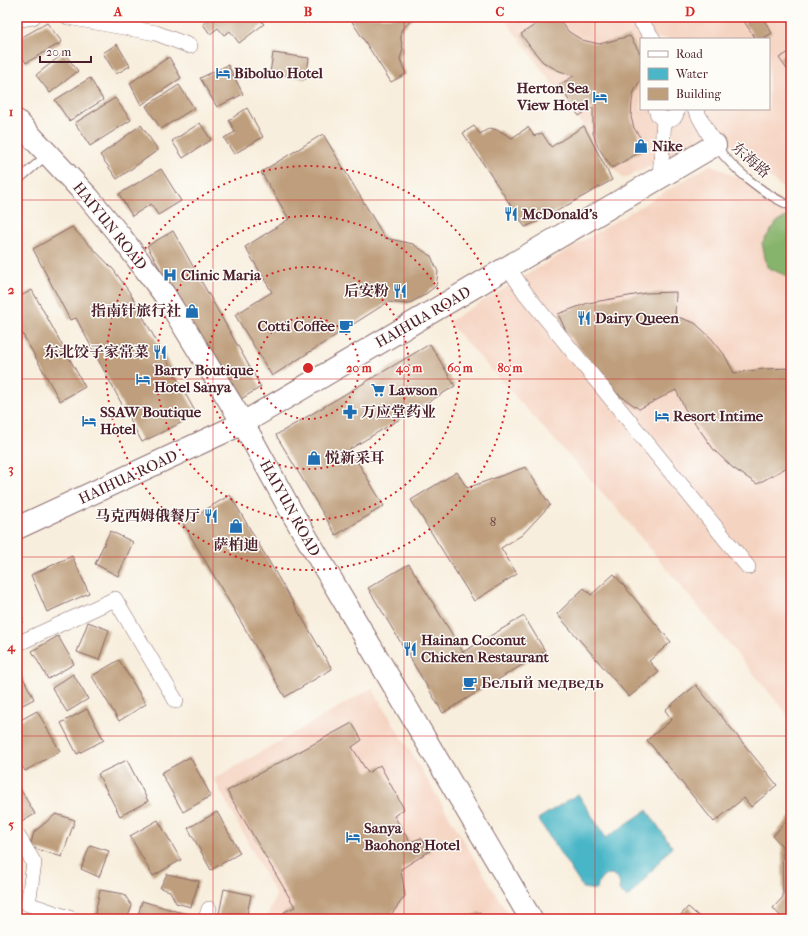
<svg xmlns="http://www.w3.org/2000/svg" width="808" height="936" font-family="'IM FELL French Canon','Noto Serif SC',serif">
<style>
.built{fill:#f5d3c1;fill-rule:evenodd}
.forest{fill:#87b46c;stroke:#686a4c}
.water{fill:#4ab6c7;stroke:#4a6a79}
.building{fill:#be9e7b}
.lines{fill:none;stroke-linecap:round;stroke-linejoin:round}
.lane-casing{stroke:#876769;stroke-width:10}
.street-casing{stroke:#876769;stroke-width:16}
.secondary-casing{stroke:#876769;stroke-width:24}
.lane{stroke:#fff;stroke-width:8}
.street{stroke:#fff;stroke-width:15}
.secondary{stroke:#fff;stroke-width:22}
.grid{fill:none;stroke:#d62828;stroke-width:1;stroke-opacity:0.55}
.ring{fill:none;stroke:#d62828;stroke-width:2;stroke-dasharray:2 4}
.labels{text-anchor:middle;dominant-baseline:central;stroke-width:3;stroke-linejoin:round;paint-order:stroke}
.number-label{font-size:13px;fill:#673f3f}
.poi-label{font-size:15px;font-weight:bold;fill:#4a1f2b;stroke:#fdfcf7;text-anchor:start}
.street-label{font-size:15px;fill:#4a1f2b;stroke:#fdfcf7}
.centre{fill:#d62828;stroke:#fdfcf7;stroke-width:2}
.ring-label{font-size:12px;text-anchor:middle;font-weight:bold;fill:#d62828;stroke:#fdfcf7;stroke-width:3;stroke-linejoin:round;paint-order:stroke}
.neatline{fill:none;stroke:#d62828;stroke-width:1.5}
.grid-label{font-size:13px;text-anchor:middle;font-weight:bold;fill:#d62828}
</style>
<rect width="100%" height="100%" fill="#fdfcf7"/>
<filter id="ink" filterUnits="userSpaceOnUse"><feTurbulence type="fractalNoise" baseFrequency=".025" numOctaves="2"/><feDisplacementMap in="SourceGraphic" scale="8" xChannelSelector="R" yChannelSelector="G"/><feConvolveMatrix kernelMatrix="1 2 1 2 8 2 1 2 1" color-interpolation-filters="sRGB"/></filter>
<filter id="wash" filterUnits="userSpaceOnUse"><feTurbulence type="fractalNoise" baseFrequency=".012" numOctaves="4" result="noise"/><feDisplacementMap in="SourceGraphic" scale="16" xChannelSelector="R" yChannelSelector="G"/><feGaussianBlur stdDeviation="0.9" result="paint"/><feColorMatrix in="noise" values="0 0 0 0 0 0 0 0 0 0 0 0 0 0 0 0 0 1.4 0 .05"/><feComposite in="paint" operator="in"/></filter>
<g filter="url(#wash)">
<rect width="100%" height="100%" fill="#f8eedd"/>
<!-- built -->
<g class="built">
<path d="M503 17H791V195L717 134 623 179ZM641 39H769V109H641Z"/>
<polygon points="711,164 791,206 791,719 618,510 448,322"/>
<polygon points="372,688 511,919 266,919 276,895 214,779"/>
</g>
<!-- forest -->
<polygon class="forest" points="791,214 791,278 767,267 762,243 777,222"/>
<!-- water -->
<path class="water" d="M578 794 606 838 647 810 672 847 628 898 619 891 620 883 617 878 612 874C602 875 598 881 597 890L583 888 538 819Z"/>
<g id="blocks">
<!-- building -->
<g class="building">
<polygon points="212,17 258,17 264,24 239,43 230,31 224,35 218,28 210,34 203,24"/>
<polygon points="349,17 413,17 414,18 401,30 401,40 403,49 400,59 406,74 391,82"/>
<polygon points="515,17 528,17 519,23"/>
<polygon points="547,17 557,17 569,32 582,40 599,44 630,36 641,55 641,79 634,92 632,101 631,117 634,128 647,148 612,168 598,147 593,133 593,107 579,116 559,85 574,76 557,70 543,62 531,48 521,34"/>
<polygon points="741,17 762,17 772,33 762,39 756,39"/>
<polygon points="47,23 62,42 26,63 17,48 17,40"/>
<polygon points="117,44 130,66 116,74 103,53"/>
<polygon points="791,51 791,75 779,58"/>
<polygon points="64,53 78,71 50,93 36,75"/>
<polygon points="273,53 309,58 306,79 270,73"/>
<polygon points="169,57 181,78 141,105 130,83"/>
<polygon points="228,65 243,94 217,107 200,78"/>
<polygon points="90,78 103,100 69,121 55,100"/>
<polygon points="179,85 194,108 161,129 146,106"/>
<polygon points="115,98 131,120 90,146 75,123"/>
<polygon points="247,108 263,137 234,154 224,138 235,132 229,120"/>
<polygon points="200,123 211,140 183,158 172,141"/>
<polygon points="141,125 158,150 117,179 100,155"/>
<polygon points="474,126 480,134 490,128 500,131 512,138 528,127 534,136 542,133 551,147 584,126 612,180 541,220 525,227 463,133"/>
<polygon points="323,134 385,238 413,244 431,256 438,272 436,286 423,296 408,304 388,302 272,376 235,315 272,292 245,247 289,219 261,172"/>
<polygon points="161,169 181,201 158,215 151,204 132,216 119,194"/>
<polygon points="72,227 113,269 130,293 197,415 142,442 76,318 70,320 33,249"/>
<polygon points="173,231 261,387 236,402 147,246"/>
<polygon points="32,290 85,387 60,401 17,324 17,298"/>
<polygon points="676,292 675,316 695,323 711,338 724,354 734,373 764,369 791,368 791,465 757,484 733,468 714,450 685,409 676,390 639,409 615,392 567,333 558,314 588,303 646,293"/>
<polygon points="430,344 455,386 350,449 384,506 336,535 276,435"/>
<polygon points="526,467 550,505 522,535 501,548 517,574 474,601 411,500 457,472 467,488"/>
<polygon points="230,495 332,669 285,697 183,523"/>
<polygon points="110,531 133,542 118,576 95,564"/>
<polygon points="72,556 89,593 47,612 31,575"/>
<polygon points="409,564 463,652 524,616 545,651 443,713 368,588"/>
<polygon points="614,574 671,642 649,661 659,672 629,697 557,614 584,588 591,595"/>
<polygon points="17,609 23,622 17,625"/>
<polygon points="88,622 109,630 99,660 77,652"/>
<polygon points="58,636 74,664 48,679 32,651"/>
<polygon points="119,660 146,704 119,721 92,676"/>
<polygon points="17,666 34,699 17,708"/>
<polygon points="73,674 88,699 67,712 52,688"/>
<polygon points="696,685 777,785 751,807 744,798 714,822 647,740 672,720 665,710"/>
<polygon points="87,709 104,740 77,754 61,723"/>
<polygon points="37,711 60,751 25,771 17,757 17,722"/>
<polygon points="352,723 362,740 352,747 368,773 380,765 404,809 394,816 410,842 421,838 430,851 401,869 405,896 388,919 281,919 284,912 295,907 227,791"/>
<polygon points="190,757 211,796 183,812 161,773"/>
<polygon points="127,760 148,801 120,816 98,774"/>
<polygon points="19,787 35,814 20,823 17,821 17,789"/>
<polygon points="217,812 240,853 211,870 188,828"/>
<polygon points="56,814 75,820 62,857 30,847 34,832"/>
<polygon points="791,816 791,919 783,919 773,908 783,897 782,846 773,836"/>
<polygon points="158,820 181,860 153,876 130,836"/>
<polygon points="90,845 109,851 99,877 81,869"/>
<polygon points="167,874 199,881 191,907 176,903 170,891 160,888"/>
<polygon points="224,889 251,895 246,919 218,919"/>
<polygon points="100,890 124,894 132,906 127,919 94,919"/>
<polygon points="142,901 192,916 191,919 137,919"/>
<polygon points="688,907 702,919 677,919"/>
<polygon points="480,912 483,919 462,919"/>
</g>
</g>
</g>
<g filter="url(#ink)">
<use href="#blocks" fill-opacity="0" stroke="#876769" stroke-width="1"/>
<g class="lines">
<defs>
<g id="lane">
<path d="M716 146C733 169 764 195 791 206"/>
<polyline points="17,181 48,154"/>
</g>
<g id="street">
<polyline points="68,17 156,33 190,46"/>
<polyline points="638,17 653,39"/>
<polyline points="17,20 33,17"/>
<path d="M656 109C658 119 667 123 675 116L678 109"/>
<polyline points="695,109 715,145"/>
<polyline points="660,177 664,120"/>
<polyline points="508,267 526,294 748,567"/>
<polyline points="17,644 115,599 176,701"/>
<polyline points="17,835 34,863 28,904 72,919"/>
<polyline points="206,919 209,909"/>
</g>
<g id="secondary">
<polyline points="17,121 89,198 121,237 164,294 243,423 291,511 531,919"/>
<polyline points="17,528 243,423 715,145"/>
</g>
</defs>
<!-- lane casing -->
<use href="#lane" class="lane-casing"/>
<!-- street casing -->
<use href="#street" class="street-casing"/>
<!-- secondary casing -->
<use href="#secondary" class="secondary-casing"/>
<!-- lane -->
<use href="#lane" class="lane"/>
<!-- street -->
<use href="#street" class="street"/>
<!-- secondary -->
<use href="#secondary" class="secondary"/>
</g>
</g>
<!-- grid -->
<path class="grid" d="M213 17V919M404 17V919M595 17V919M17 200H791M17 379H791M17 557H791M17 736H791"/>
<!-- distance rings -->
<g class="ring">
<circle cx="308" cy="368" r="51"/>
<circle cx="308" cy="368" r="101"/>
<circle cx="308" cy="368" r="152"/>
<circle cx="308" cy="368" r="202"/>
</g>
<!-- icons -->
<defs>
<symbol id="hotel-bare" viewBox="-9 -9 18 18"><path d="M-6-4.5h1.5V1H6V5H4.5V3h-9V5H-6ZM-4 0a1.8 1.8 0 1 1 3.6 0ZM.5 0V-2.5h3Q6-2.5 6 0Z" fill="#1f6fb2" stroke="#fdfcf7" stroke-width="2.5" paint-order="stroke"/></symbol>
<symbol id="shop-bare" viewBox="-9 -9 18 18"><path d="M-5-2.5h2.3a2.7 3.5 0 0 1 5.4 0H5L5.5 6h-11ZM-1.5-2.5h3a1.5 2.3 0 0 0-3 0Z" fill="#1f6fb2" stroke="#fdfcf7" stroke-width="2.5" paint-order="stroke"/></symbol>
<symbol id="restaurant-bare" viewBox="-9 -9 18 18"><path d="M-5-6h1v4h1v-4h1v4h1v-4h1v5L-1.5 .5V6h-2V.5L-5-1ZM5-6V6H3V1.5H1.5Q1.5-4 5-6Z" fill="#1f6fb2" stroke="#fdfcf7" stroke-width="2.5" paint-order="stroke"/></symbol>
<symbol id="hospital-bare" viewBox="-9 -9 18 18"><path d="M-5-5h3v3.5h4V-5h3V5h-3V1.5h-4V5h-3Z" fill="#1f6fb2" stroke="#fdfcf7" stroke-width="2.5" paint-order="stroke"/></symbol>
<symbol id="cafe-bare" viewBox="-9 -9 18 18"><path d="M-5.5-4.5H6V0H3Q3 3.5 0 3.5H-2.5Q-5.5 3.5-5.5 0ZM3-3.2v2h1.7v-2ZM-6 4.5H4V6H-6Z" fill="#1f6fb2" stroke="#fdfcf7" stroke-width="2.5" paint-order="stroke"/></symbol>
<symbol id="supermarket-bare" viewBox="-9 -9 18 18"><path d="M-6-5.5h2.5l.6 2H6L4.5 2H-2.5L-4.4-4H-6ZM-1.5 3.2a1.3 1.3 0 1 0 .1 0ZM3 3.2a1.3 1.3 0 1 0 .1 0Z" fill="#1f6fb2" stroke="#fdfcf7" stroke-width="2.5" paint-order="stroke"/></symbol>
<symbol id="pharmacy-bare" viewBox="-9 -9 18 18"><path d="M-2-6h4v4h4v4h-4v4h-4v-4h-4v-4h4Z" fill="#1f6fb2" stroke="#fdfcf7" stroke-width="2.5" paint-order="stroke"/></symbol>
</defs>
<g fill-rule="evenodd">
<use href="#hotel-bare" x="213" y="63" width="20" height="20"/>
<use href="#hotel-bare" x="590" y="87" width="20" height="20"/>
<use href="#shop-bare" x="631" y="136" width="20" height="20"/>
<use href="#restaurant-bare" x="501" y="204" width="20" height="20"/>
<use href="#hospital-bare" x="160" y="265" width="20" height="20"/>
<use href="#restaurant-bare" x="390" y="281" width="20" height="20"/>
<use href="#shop-bare" x="182" y="301" width="20" height="20"/>
<use href="#restaurant-bare" x="574" y="308" width="20" height="20"/>
<use href="#cafe-bare" x="336" y="316" width="20" height="20"/>
<use href="#restaurant-bare" x="150" y="342" width="20" height="20"/>
<use href="#hotel-bare" x="133" y="369" width="20" height="20"/>
<use href="#supermarket-bare" x="368" y="380" width="20" height="20"/>
<use href="#pharmacy-bare" x="340" y="402" width="20" height="20"/>
<use href="#hotel-bare" x="652" y="406" width="20" height="20"/>
<use href="#hotel-bare" x="79" y="411" width="20" height="20"/>
<use href="#shop-bare" x="304" y="448" width="20" height="20"/>
<use href="#restaurant-bare" x="201" y="506" width="20" height="20"/>
<use href="#shop-bare" x="226" y="516" width="20" height="20"/>
<use href="#restaurant-bare" x="400" y="639" width="20" height="20"/>
<use href="#cafe-bare" x="460" y="673" width="20" height="20"/>
<use href="#hotel-bare" x="343" y="827" width="20" height="20"/>
</g>
<g class="labels">
<!-- number labels -->
<g class="number-label">
<text x="493" y="521">8</text>
</g>
<!-- poi labels -->
<g class="poi-label">
<text x="234" y="73">Biboluo Hotel</text>
<text x="589" y="88" text-anchor="end">Herton Sea<tspan x="589" dy="17">View Hotel</tspan></text>
<text x="652" y="146">Nike</text>
<text x="522" y="214">McDonald's</text>
<text x="181" y="275">Clinic Maria</text>
<text x="389" y="291" text-anchor="end">后安粉</text>
<text x="181" y="311" text-anchor="end">指南针旅行社</text>
<text x="595" y="318">Dairy Queen</text>
<text x="335" y="326" text-anchor="end">Cotti Coffee</text>
<text x="149" y="352" text-anchor="end">东北饺子家常菜</text>
<text x="154" y="370">Barry Boutique<tspan x="154" dy="17">Hotel Sanya</tspan></text>
<text x="389" y="390">Lawson</text>
<text x="100" y="412">SSAW Boutique<tspan x="100" dy="17">Hotel</tspan></text>
<text x="361" y="412">万应堂药业</text>
<text x="673" y="416">Resort Intime</text>
<text x="325" y="458">悦新采耳</text>
<text x="200" y="516" text-anchor="end">马克西姆俄餐厅</text>
<text x="236" y="545" text-anchor="middle">萨柏迪</text>
<text x="421" y="640">Hainan Coconut<tspan x="421" dy="17">Chicken Restaurant</tspan></text>
<text x="481" y="683">Белый медведь</text>
<text x="364" y="828">Sanya<tspan x="364" dy="17">Baohong Hotel</tspan></text>
</g>
<!-- street labels -->
<g class="street-label">
<text transform="translate(751 160) rotate(41)">东海路</text>
<text transform="translate(110 226) rotate(51)">HAIYUN ROAD</text>
<text transform="translate(423 317) rotate(-30)">HAIHUA ROAD</text>
<text transform="translate(128 477) rotate(-25)">HAIHUA ROAD</text>
<text transform="translate(290 508) rotate(61)">HAIYUN ROAD</text>
</g>
</g>
<circle cx="308" cy="368" r="6" class="centre"/>
<g class="ring-label">
<text x="359" y="372">20 m</text>
<text x="409" y="372">40 m</text>
<text x="460" y="372">60 m</text>
<text x="510" y="372">80 m</text>
</g>
<!-- margin -->
<rect width="808" height="936" fill="none" stroke="#fdfcf7" stroke-width="44"/>
<!-- legend -->
<rect x="640" y="38" width="130" height="72" fill="#fdfcf7" stroke="#b5a4a5"/>
<rect x="648" y="51" width="20" height="6" fill="#ffffff" stroke="#b5a4a5"/>
<text x="676" y="58" font-size="12" fill="#4a1f2b">Road</text>
<rect x="648" y="68" width="20" height="12" fill="#4ab6c7" stroke="#b5a4a5"/>
<text x="676" y="78" font-size="12" fill="#4a1f2b">Water</text>
<rect x="648" y="88" width="20" height="12" fill="#be9e7b" stroke="#b5a4a5"/>
<text x="676" y="98" font-size="12" fill="#4a1f2b">Building</text>
<!-- scale -->
<path d="M40 56v6h51v-6" fill="none" stroke="#4a1f2b" stroke-width="2"/>
<text x="46" y="56" font-size="12" fill="#4a1f2b" stroke="#fdfcf7" stroke-width="3" paint-order="stroke">20 m</text>
<rect x="22" y="22" width="764" height="892" class="neatline"/>
<g class="grid-label">
<text x="118" y="16">A</text>
<text x="308" y="16">B</text>
<text x="500" y="16">C</text>
<text x="690" y="16">D</text>
<text x="11" y="116">1</text>
<text x="11" y="294">2</text>
<text x="11" y="473">3</text>
<text x="11" y="651">4</text>
<text x="11" y="829">5</text>
</g>
</svg>
